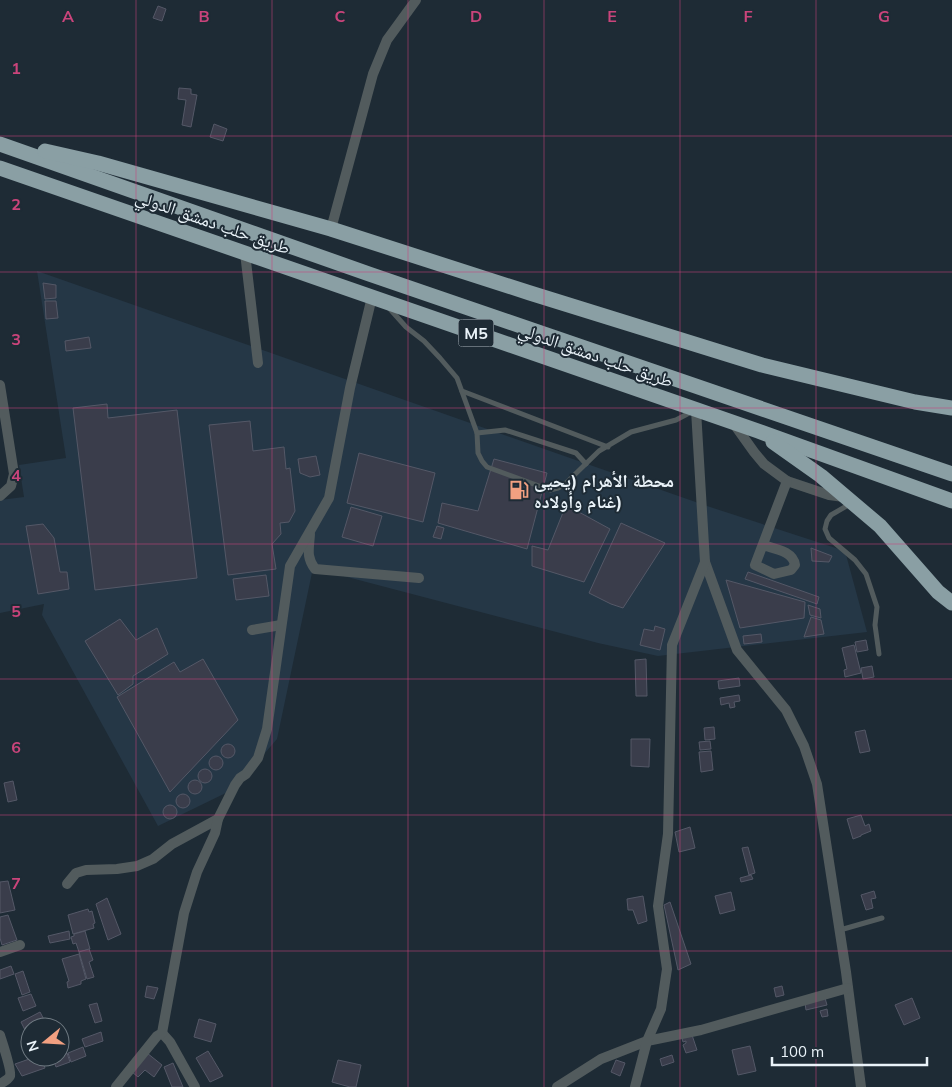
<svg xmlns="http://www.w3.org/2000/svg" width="952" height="1087" font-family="Mulish,'Noto Naskh Arabic',sans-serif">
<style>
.built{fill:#253746}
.building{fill:#3a3d4b;stroke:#545867}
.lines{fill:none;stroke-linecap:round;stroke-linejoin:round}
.lane{stroke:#525b5d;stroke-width:5}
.street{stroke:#525b5d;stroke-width:10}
.highway{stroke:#8a9fa4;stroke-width:15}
.grid{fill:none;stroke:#ca447b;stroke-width:1;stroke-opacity:0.55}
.labels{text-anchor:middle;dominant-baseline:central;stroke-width:4;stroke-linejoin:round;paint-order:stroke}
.shield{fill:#1e2b35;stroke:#adb7be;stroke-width:1}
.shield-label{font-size:16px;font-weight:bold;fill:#eaf3f9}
.street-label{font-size:18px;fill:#eaf3f9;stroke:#1e2b35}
.poi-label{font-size:18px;font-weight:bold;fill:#eaf3f9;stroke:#1e2b35;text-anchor:start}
.grid-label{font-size:16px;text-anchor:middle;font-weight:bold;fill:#ca447b;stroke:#1e2b35;stroke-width:4;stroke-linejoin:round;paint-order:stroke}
</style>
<rect width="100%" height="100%" fill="#1e2b35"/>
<!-- built -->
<polygon class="built" points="37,271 707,506 845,551 867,632 658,656 598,643 313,568 277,739 234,789 158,826 42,615 44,604 0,613 0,500 24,497 19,465 66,458"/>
<!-- building -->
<g class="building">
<polygon points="158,6 166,9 162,21 153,18"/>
<polygon points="179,88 191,89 191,94 197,95 191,127 182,125 186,100 178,99"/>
<polygon points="214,124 227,129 223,141 210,137"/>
<polygon points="43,283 56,285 56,298 45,299"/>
<polygon points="45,301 56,301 58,318 46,319"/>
<polygon points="89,337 91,348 66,351 65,341"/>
<polygon points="107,404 108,418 177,410 197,578 95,590 73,408"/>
<polygon points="250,421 253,451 284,447 286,469 290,468 295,511 289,522 280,523 281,534 272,544 276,569 228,575 209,425"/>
<polygon points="359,453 435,473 423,522 347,503"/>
<polygon points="316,456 320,475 310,477 300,473 298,459"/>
<polygon points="494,459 547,473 527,549 438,523 442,503 478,511"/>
<polygon points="566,505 610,529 584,582 532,566 532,546 548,550"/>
<polygon points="351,507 382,516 373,546 342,537"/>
<polygon points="621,523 665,543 623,608 611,604 589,593"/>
<polygon points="43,524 54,538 60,572 67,572 69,589 38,594 26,526"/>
<polygon points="437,526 444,528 441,539 433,537"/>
<polygon points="811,548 832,556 829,562 812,561"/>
<polygon points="748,572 819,597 817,604 745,579"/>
<polygon points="266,575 269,596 236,600 233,579"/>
<polygon points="726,580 805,602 804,618 740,628"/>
<polygon points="808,605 820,609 821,618 810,615"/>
<polygon points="811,617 821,620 824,634 804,637"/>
<polygon points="120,619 136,640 157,628 168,654 133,676 133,684 118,695 85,641"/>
<polygon points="655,626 665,629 660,650 640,645 644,629 654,631"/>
<polygon points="761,634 762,642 744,644 743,636"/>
<polygon points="866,640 868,650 857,652 855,642"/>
<polygon points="854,645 861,673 845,677 844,670 847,669 842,648"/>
<polygon points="203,659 238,720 170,792 117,697 174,662 180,672"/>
<polygon points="646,659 647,696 636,696 635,660"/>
<polygon points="872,666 874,677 863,679 861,668"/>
<polygon points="739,678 740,686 719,689 718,681"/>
<polygon points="739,695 740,701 734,702 735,707 730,708 729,703 721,705 720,698"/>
<polygon points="714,727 715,739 705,740 704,728"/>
<polygon points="865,730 870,751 860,753 855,732"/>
<polygon points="631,739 650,739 649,767 631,766"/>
<polygon points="710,741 711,749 700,750 699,742"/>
<circle cx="228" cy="751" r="7"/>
<polygon points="711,751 713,770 701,772 699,752"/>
<circle cx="216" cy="763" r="7"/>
<circle cx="205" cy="776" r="7"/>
<circle cx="195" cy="787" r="7"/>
<polygon points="13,781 17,800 8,802 4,783"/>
<circle cx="183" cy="801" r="7"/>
<circle cx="170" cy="812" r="7"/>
<polygon points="861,815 865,826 869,824 871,831 861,835 861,836 853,839 847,819"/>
<polygon points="690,827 695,848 679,852 675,832"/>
<polygon points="748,847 755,873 749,875 742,848"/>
<polygon points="751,875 753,879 741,882 740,878"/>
<polygon points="8,881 15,910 0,913 0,882"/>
<polygon points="874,891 876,898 871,899 873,908 866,910 861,895"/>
<polygon points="731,892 735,910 720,914 715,896"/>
<polygon points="643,896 647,921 638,924 633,910 628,910 627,899"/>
<polygon points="107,898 121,934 108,940 96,904"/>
<polygon points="670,902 691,964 678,970 664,905"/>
<polygon points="88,909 89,912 92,911 95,923 93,924 94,928 73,934 68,915"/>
<polygon points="8,915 17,940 2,945 0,938 0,917"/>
<polygon points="69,931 70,939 50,943 48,936"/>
<polygon points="85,931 90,949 79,952 76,943 73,944 71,937 74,936 74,934"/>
<polygon points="89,949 93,960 89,962 94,977 87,979 79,952"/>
<polygon points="79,954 86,979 81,981 81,984 68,988 67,982 69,981 62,959"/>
<polygon points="11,966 14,974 0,979 0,970"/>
<polygon points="23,971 30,992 22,995 15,974"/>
<polygon points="147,986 158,988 154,999 145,997"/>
<polygon points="782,986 784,995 776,997 774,988"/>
<polygon points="31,994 36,1006 23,1011 18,998"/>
<polygon points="825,998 827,1005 806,1010 805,1003"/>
<polygon points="912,998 920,1018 904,1025 895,1005"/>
<polygon points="97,1003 102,1021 95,1023 89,1005"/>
<polygon points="827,1009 828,1016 822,1017 820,1011"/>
<polygon points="40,1012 48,1027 30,1027 30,1040 21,1022"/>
<polygon points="199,1019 216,1024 211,1042 194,1037"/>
<polygon points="101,1032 103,1041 85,1047 82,1039"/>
<polygon points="692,1035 697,1050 686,1053 683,1045 686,1043 686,1041 683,1042 682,1038"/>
<polygon points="750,1046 756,1071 738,1075 732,1050"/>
<polygon points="83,1047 86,1056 71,1062 68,1053"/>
<polygon points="208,1051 223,1076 210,1082 196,1058"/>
<polygon points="67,1053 70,1062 56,1067 53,1059 60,1057 60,1056"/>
<polygon points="147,1053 162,1065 154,1077 145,1070 138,1077 132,1072"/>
<polygon points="672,1055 674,1062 662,1066 660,1059"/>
<polygon points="35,1057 41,1057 45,1068 22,1076 15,1064"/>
<polygon points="338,1060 361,1065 356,1087 350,1087 332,1082"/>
<polygon points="616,1060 625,1063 620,1076 611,1072"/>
<polygon points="173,1063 183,1087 172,1087 164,1067"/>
</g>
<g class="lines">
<!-- lane -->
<g class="lane">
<polyline points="389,308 406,327 424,341 440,358 457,378 477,433 478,453 482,461 487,467 550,490 558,488 565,484 599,451 631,432 676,420 693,411"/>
<polyline points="462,391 608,447"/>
<polyline points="477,433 505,430 576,453 586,464"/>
<polyline points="850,504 831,515 827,521 825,529 829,538 855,560 866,574 877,607 875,625 879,654"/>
<polyline points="840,930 882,918"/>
</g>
<!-- street -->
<g class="street">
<polyline points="331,229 373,74 387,40 416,0"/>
<polyline points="245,253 258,363"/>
<polyline points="0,385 14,474 11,486 0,496"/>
<polyline points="734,424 754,452 764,464 787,481 829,495 844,497"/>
<path d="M310 534C309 549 306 557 315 569L419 578"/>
<path d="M763 545C775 549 793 551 795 565L791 570 774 574 755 565 787 481"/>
<polyline points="705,562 737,650 786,710 804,746 817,784 846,972 861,1087"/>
<polyline points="252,630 281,625"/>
<polyline points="67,884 76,873 86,870 117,869 137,866 153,859 172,844 218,819"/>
<polyline points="0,952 20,945"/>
<polyline points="162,1033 170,1042 195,1087"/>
<path d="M0 1035C2 1042 12 1070 10 1076 8 1080 3 1082 0 1084"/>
<polyline points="116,1087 157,1036 162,1033 184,913 197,872 215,833 218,819 235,785 240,778 246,774 258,758 267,729 290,566 329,498 350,388 372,297"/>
<polyline points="557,1087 601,1059 647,1041 701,1030 848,988"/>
<polyline points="635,1087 647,1041 661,1009 667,969 658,906 668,834 672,645 705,562 696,410"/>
</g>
<!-- highway -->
<g class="highway">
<polyline points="0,144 369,274 952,474"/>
<polyline points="45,151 98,163 331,229 530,293 762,365 915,402 952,408"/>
<polyline points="0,168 758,431 952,501"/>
<polyline points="773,442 821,476 880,526 938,592 952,603"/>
</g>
</g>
<!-- grid -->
<path class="grid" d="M136 0V1087M272 0V1087M408 0V1087M544 0V1087M680 0V1087M816 0V1087M0 136H952M0 272H952M0 408H952M0 544H952M0 679H952M0 815H952M0 951H952"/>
<!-- icons -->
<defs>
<symbol id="fuel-bare" viewBox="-9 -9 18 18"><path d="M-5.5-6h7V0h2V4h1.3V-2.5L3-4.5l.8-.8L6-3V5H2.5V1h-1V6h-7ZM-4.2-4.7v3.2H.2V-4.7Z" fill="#f2a081" stroke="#1e2b35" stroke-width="2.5" paint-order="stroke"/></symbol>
</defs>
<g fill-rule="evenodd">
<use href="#fuel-bare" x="505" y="476" width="28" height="28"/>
</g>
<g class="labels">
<!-- shield labels -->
<rect class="shield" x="458.5" y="319.5" width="35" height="27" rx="4"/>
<g class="shield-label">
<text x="476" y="333">M5</text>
</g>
<!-- street labels -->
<g class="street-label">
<text transform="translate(213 222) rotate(19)">طريق حلب دمشق الدولي</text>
<text transform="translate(596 355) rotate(19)">طريق حلب دمشق الدولي</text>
</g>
<!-- poi labels -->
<g class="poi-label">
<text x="534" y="480">محطة الأهرام (يحيى<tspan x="534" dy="21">غنام وأولاده)</tspan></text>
</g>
</g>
<g class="grid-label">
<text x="68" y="22">A</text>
<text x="204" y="22">B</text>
<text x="340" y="22">C</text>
<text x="476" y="22">D</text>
<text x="612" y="22">E</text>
<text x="748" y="22">F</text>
<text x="884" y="22">G</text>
<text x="16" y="74">1</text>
<text x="16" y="210">2</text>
<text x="16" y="345">3</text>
<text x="16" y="481">4</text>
<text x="16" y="617">5</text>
<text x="16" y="753">6</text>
<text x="16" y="889">7</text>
</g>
<!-- north arrow -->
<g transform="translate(45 1042) rotate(252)"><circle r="24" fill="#1e2b35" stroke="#707b83"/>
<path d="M0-4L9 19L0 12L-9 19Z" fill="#f2a081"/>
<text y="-8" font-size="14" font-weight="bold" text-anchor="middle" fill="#eaf3f9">N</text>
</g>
<!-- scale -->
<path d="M772 1057v8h155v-8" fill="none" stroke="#eaf3f9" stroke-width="2.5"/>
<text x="780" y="1057" font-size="15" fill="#eaf3f9" stroke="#1e2b35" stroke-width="4" paint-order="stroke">100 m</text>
</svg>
